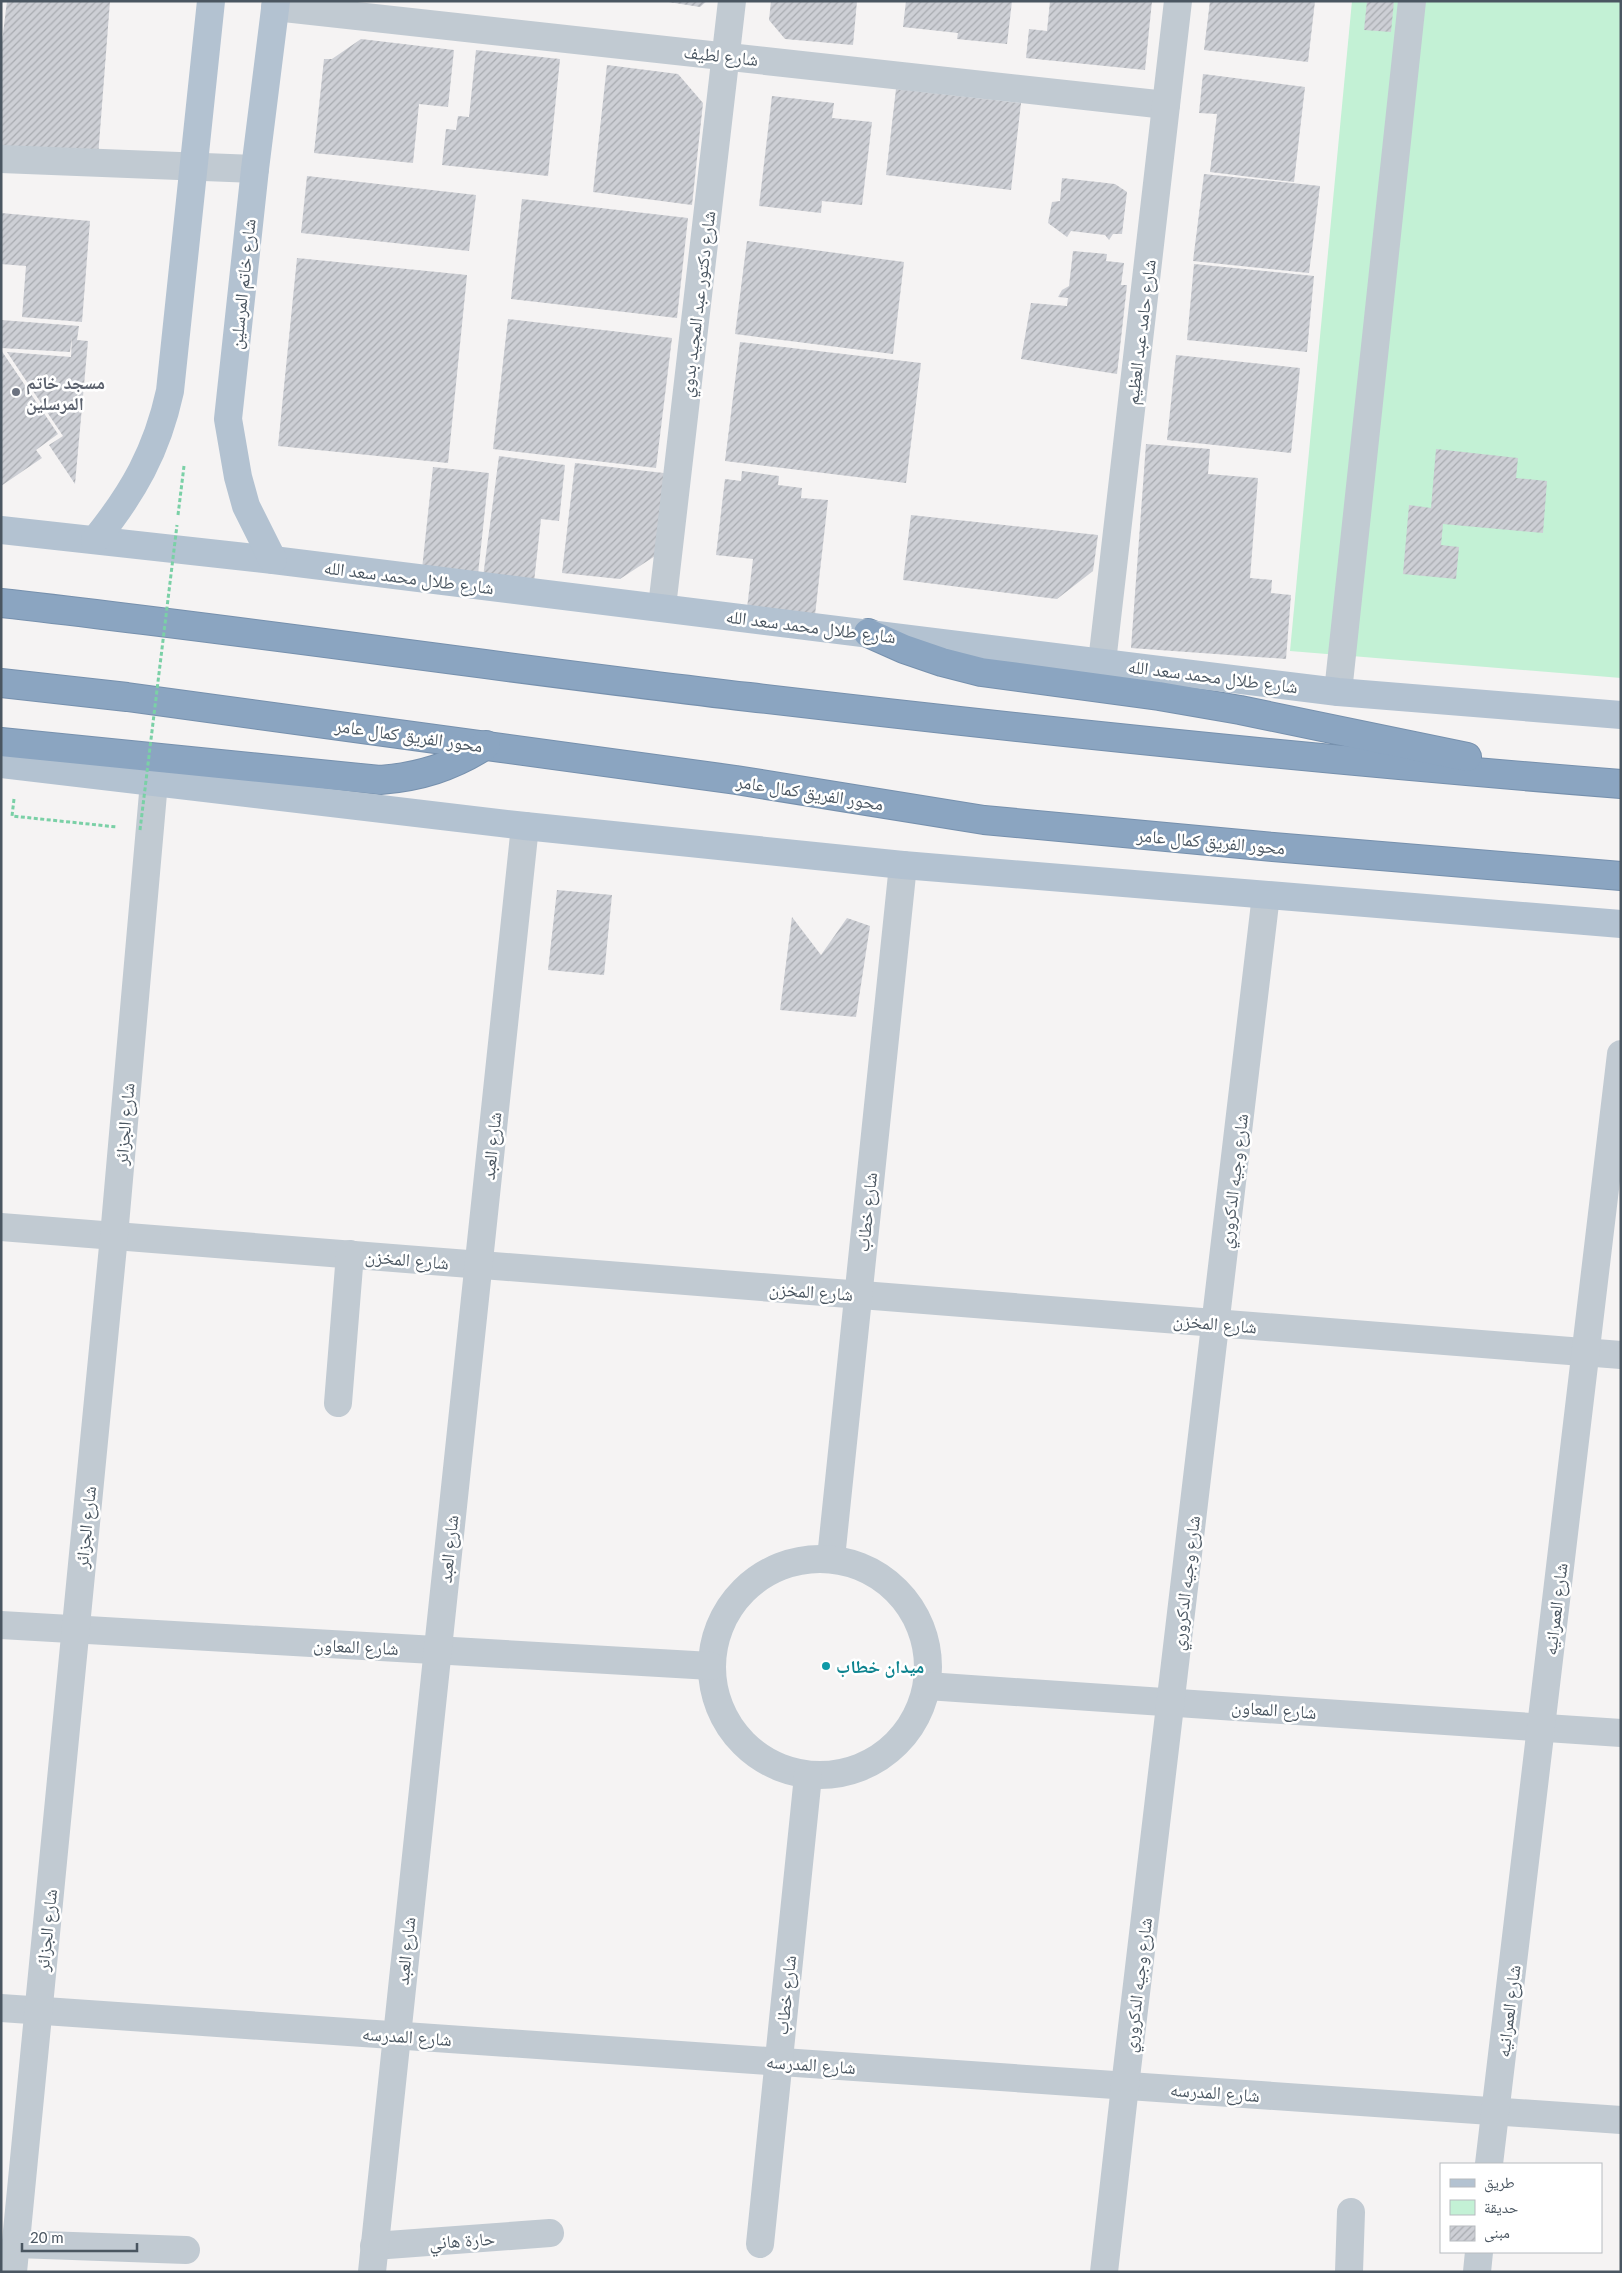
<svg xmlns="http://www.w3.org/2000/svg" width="1622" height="2273" font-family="Lato,'Noto Naskh Arabic',sans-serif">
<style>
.park{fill:#c3f1d5}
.building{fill:url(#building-hatch)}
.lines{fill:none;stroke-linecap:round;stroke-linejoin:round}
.highway-casing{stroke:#7690ad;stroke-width:30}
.path{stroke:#7ad0a6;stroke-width:3;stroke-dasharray:4 2.5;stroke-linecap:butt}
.minor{stroke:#c1cad2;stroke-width:28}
.major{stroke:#b3c2d1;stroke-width:28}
.highway{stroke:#8ba5c1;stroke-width:28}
.path-bridge{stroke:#7ad0a6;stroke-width:3;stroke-dasharray:4 2.5;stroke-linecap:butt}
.worship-dot{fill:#6b7280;stroke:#fff;stroke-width:2}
.culture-dot{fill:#0f9aa8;stroke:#fff;stroke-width:2}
.labels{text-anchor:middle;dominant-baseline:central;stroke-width:5;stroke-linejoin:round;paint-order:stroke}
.street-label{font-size:18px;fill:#4a5661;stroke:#fff}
.worship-label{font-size:18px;font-weight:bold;fill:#5b616d;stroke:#fff;text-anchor:start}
.culture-label{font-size:18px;font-weight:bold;fill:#0d838f;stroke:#fff;text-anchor:start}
</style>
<defs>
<pattern id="building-hatch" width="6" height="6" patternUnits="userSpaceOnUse" patternTransform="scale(1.25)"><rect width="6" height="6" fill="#cdcfd5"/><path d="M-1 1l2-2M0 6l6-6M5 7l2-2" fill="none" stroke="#a8abb0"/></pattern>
</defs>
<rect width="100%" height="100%" fill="#f5f3f3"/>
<!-- park -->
<polygon class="park" points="1352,1 1621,1 1621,678 1290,651"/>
<!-- building -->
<g class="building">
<polygon points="7,1 110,1 98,157 1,149 1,50"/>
<polygon points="662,1 707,1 700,7"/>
<polygon points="771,1 857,1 853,45 785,39 769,20"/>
<polygon points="906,1 1012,1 1007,44 957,39 958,33 903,27"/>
<polygon points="1050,1 1152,1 1145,70 1026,58 1029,29 1047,31"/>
<polygon points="1210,1 1315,1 1308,62 1204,50"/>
<polygon points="1367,1 1394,1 1391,32 1364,30"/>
<polygon points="361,39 454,50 448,107 419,104 413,163 314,153 324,59 332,59"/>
<polygon points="476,50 560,59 548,176 442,165 446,129 456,130 458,116 469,117"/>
<polygon points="607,65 678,74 703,103 692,205 593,192"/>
<polygon points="1203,74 1305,87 1294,182 1210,172 1217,114 1199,113"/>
<polygon points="896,89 1021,103 1011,190 886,175"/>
<polygon points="772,96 834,103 832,118 872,122 862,205 822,201 821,213 759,206"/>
<polygon points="1204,174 1320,186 1309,273 1193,261"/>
<polygon points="307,176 476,195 469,251 301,233"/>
<polygon points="1062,178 1115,184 1127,192 1122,234 1113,234 1109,240 1105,235 1071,231 1067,237 1048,223 1052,202 1060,201"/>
<polygon points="522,199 688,218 677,318 511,299"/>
<polygon points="1,213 90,221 82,322 22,317 26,266 1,264"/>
<polygon points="747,241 904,262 893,354 735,334"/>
<polygon points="1073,251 1107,254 1106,261 1124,263 1121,285 1127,285 1117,374 1021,359 1031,303 1067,306 1068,298 1058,297 1062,290 1069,286"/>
<polygon points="297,258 467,275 448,463 278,446"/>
<polygon points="1194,264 1314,276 1307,352 1187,340"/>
<polygon points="508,319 672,338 656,468 493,449"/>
<polygon points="1,320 79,326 77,340 88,341 75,484 49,445 63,436 7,352 71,357 72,337 70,352 1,348"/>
<polygon points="740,342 921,363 906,483 725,461"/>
<polygon points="1,350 58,434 36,450 42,458 1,486"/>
<polygon points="1176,355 1300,368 1291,453 1167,440"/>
<polygon points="1146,444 1210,449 1208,474 1258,478 1250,578 1272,580 1271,593 1291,595 1286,659 1131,648"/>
<polygon points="1436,449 1518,458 1516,478 1547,481 1543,533 1443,524 1441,545 1459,547 1456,579 1403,574 1409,505 1431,508"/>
<polygon points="499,456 565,465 559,521 541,519 534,582 483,577"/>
<polygon points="575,463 664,473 655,556 620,579 562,573"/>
<polygon points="433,467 489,473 478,574 422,569"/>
<polygon points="742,471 779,476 778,485 802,488 801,498 828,500 815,615 747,608 753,559 716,555 725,479 741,481"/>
<polygon points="911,515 1098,535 1093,571 1057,599 903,580"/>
<polygon points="557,890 612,895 604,975 548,970"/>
<polygon points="792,917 821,955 847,918 870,926 856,1017 780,1010"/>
</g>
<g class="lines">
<defs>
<g id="highway">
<path d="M1 603C251 631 499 668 749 697 1039 731 1330 761 1621 784"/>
<polyline points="868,633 904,649 942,662 981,672 1159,696 1240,710 1467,757"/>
<polyline points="1,683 127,697 736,780 984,820 1273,847 1621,876"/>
<path d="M1 742 380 780C419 777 452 767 486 745"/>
</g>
</defs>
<!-- highway casing -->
<use href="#highway" class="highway-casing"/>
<!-- path -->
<g class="path">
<polyline points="178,515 184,466"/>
<polyline points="14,799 12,816 117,827"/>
</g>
<!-- minor -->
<g class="minor">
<polyline points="275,7 1166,105"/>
<polyline points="1,159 255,169"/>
<polyline points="662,607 732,1"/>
<polyline points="1102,662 1178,1"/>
<polyline points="1338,692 1412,1"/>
<polyline points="1,1227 1621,1355"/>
<polyline points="338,1403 350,1254"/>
<polyline points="831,1558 903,865"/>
<circle cx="820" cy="1667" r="108"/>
<polyline points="1,1625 711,1666"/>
<polyline points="927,1686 1621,1733"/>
<polyline points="1,2008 1621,2120"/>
<polyline points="1489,2164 1621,1054"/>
<polyline points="16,2244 186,2250"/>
<polyline points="760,2244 808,1776"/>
<polyline points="374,2246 550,2233"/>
<polyline points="13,2272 114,1236 154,782"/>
<polyline points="372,2272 525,826"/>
<polyline points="1104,2272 1125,2086 1266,895"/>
<polyline points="1349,2272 1351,2212"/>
<polyline points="1477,2272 1479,2252"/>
</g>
<!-- major -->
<g class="major">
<polyline points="1,530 273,560 1338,692 1621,715"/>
<path d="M95 540C133 493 157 451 170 391L211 1"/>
<polyline points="273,560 246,506 238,477 228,419 255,169 276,1"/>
<polyline points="1,764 525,826 903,865 1621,924"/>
</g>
<!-- highway -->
<use href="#highway" class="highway"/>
<!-- path-bridge -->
<polyline class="path-bridge" points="140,830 177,525"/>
</g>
<!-- markers -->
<circle class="worship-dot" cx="16" cy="392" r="5"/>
<circle class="culture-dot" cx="826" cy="1666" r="5"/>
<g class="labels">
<!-- street labels -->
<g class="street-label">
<text transform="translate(721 55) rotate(6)">شارع لطيف</text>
<text transform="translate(242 284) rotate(-84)">شارع خاتم المرسلين</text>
<text transform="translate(697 304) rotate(-83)">شارع دكتور عبد المجيد بدوي</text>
<text transform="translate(1140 332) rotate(-83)">شارع حامد عبد العظيم</text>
<text transform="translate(409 577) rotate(7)">شارع طلال محمد سعد الله</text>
<text transform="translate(811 626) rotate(7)">شارع طلال محمد سعد الله</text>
<text transform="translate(1213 676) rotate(7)">شارع طلال محمد سعد الله</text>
<text transform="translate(409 735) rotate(8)">محور الفريق كمال عامر</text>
<text transform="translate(810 792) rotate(9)">محور الفريق كمال عامر</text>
<text transform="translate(1211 841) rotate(5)">محور الفريق كمال عامر</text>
<text transform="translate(124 1124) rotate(-85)">شارع الجزائر</text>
<text transform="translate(491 1146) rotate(-84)">شارع العبد</text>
<text transform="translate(1233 1181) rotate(-83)">شارع وجيه الدكروري</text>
<text transform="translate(866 1212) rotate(-84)">شارع خطاب</text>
<text transform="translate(407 1259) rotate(5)">شارع المخزن</text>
<text transform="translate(811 1291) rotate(4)">شارع المخزن</text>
<text transform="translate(1215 1323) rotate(5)">شارع المخزن</text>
<text transform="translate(85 1527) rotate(-84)">شارع الجزائر</text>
<text transform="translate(448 1549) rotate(-84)">شارع العبد</text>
<text transform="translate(1185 1583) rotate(-83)">شارع وجيه الدكروري</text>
<text transform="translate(1555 1609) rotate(-83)">شارع العمرانيه</text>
<text transform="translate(356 1646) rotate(3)">شارع المعاون</text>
<text transform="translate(1274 1709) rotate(4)">شارع المعاون</text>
<text transform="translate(46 1930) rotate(-84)">شارع الجزائر</text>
<text transform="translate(405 1951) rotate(-84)">شارع العبد</text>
<text transform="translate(1137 1985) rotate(-83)">شارع وجيه الدكروري</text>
<text transform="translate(785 1995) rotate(-84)">شارع خطاب</text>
<text transform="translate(1508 2011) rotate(-83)">شارع العمرانيه</text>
<text transform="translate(407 2036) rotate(4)">شارع المدرسه</text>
<text transform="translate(811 2064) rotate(4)">شارع المدرسه</text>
<text transform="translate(1215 2092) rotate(4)">شارع المدرسه</text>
<text transform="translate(462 2240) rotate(-4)">حارة هاني</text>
</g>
<!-- worship labels -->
<g class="worship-label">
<text x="26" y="382">مسجد خاتم<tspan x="26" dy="21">المرسلين</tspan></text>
</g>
<!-- culture labels -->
<g class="culture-label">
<text x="836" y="1666">ميدان خطاب</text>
</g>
</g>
<!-- border -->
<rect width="1622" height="2273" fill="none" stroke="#4a5661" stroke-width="5"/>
<!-- legend -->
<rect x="1440" y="2163" width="162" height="90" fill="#ffffff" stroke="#b7bbc0"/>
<rect x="1450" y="2179" width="25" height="8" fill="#b3c2d1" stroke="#b7bbc0"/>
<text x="1484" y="2188" font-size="15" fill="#4a5661">طريق</text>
<rect x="1450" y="2200" width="25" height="15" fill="#c3f1d5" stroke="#b7bbc0"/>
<text x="1484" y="2213" font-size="15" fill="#4a5661">حديقة</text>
<rect x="1450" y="2226" width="25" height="15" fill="url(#building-hatch)" stroke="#b7bbc0"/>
<text x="1484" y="2238" font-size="15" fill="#4a5661">مبنى</text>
<!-- scale -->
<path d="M22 2243v8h115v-8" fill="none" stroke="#4a5661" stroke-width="2.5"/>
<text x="30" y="2243" font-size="15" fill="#4a5661" stroke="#ffffff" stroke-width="4" paint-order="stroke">20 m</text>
</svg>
